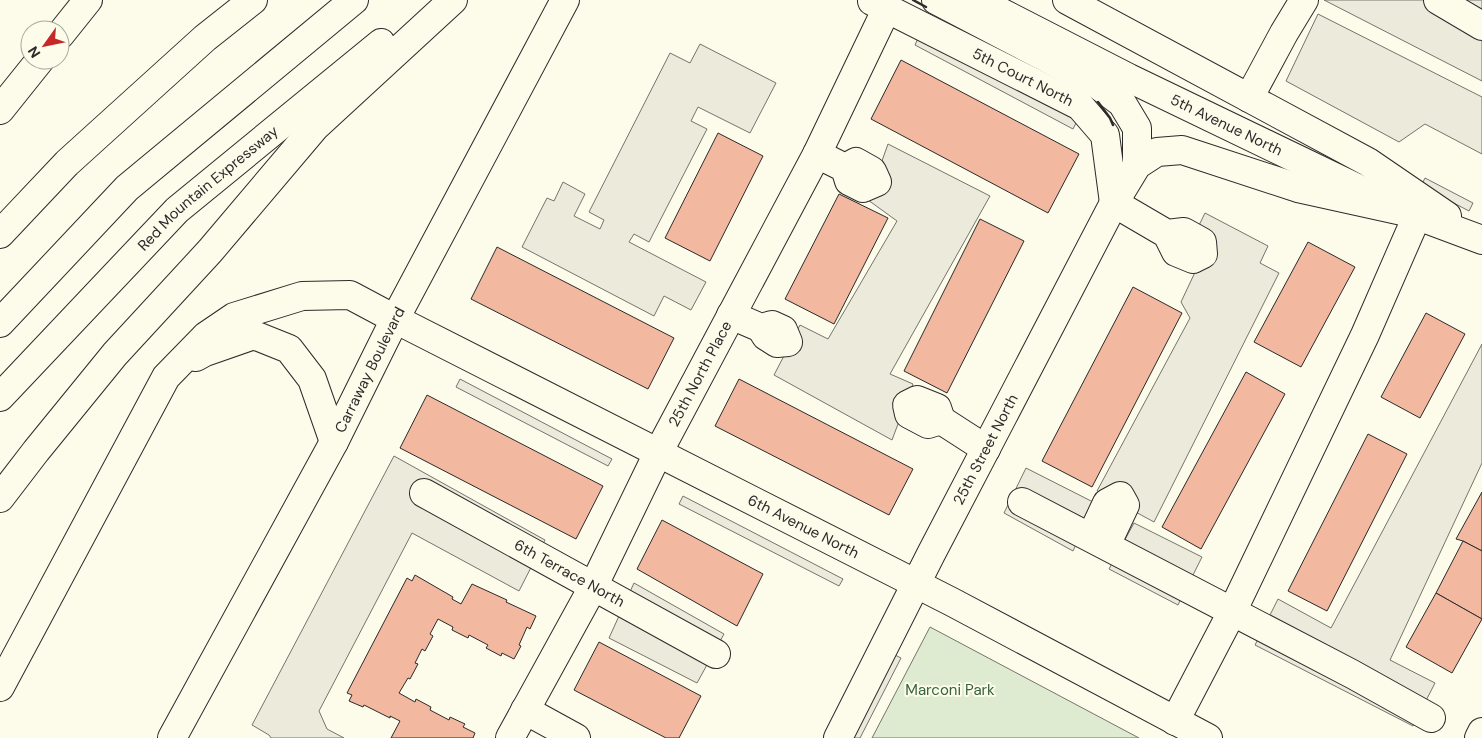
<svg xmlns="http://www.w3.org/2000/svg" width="1482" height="738" font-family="'DM Sans',sans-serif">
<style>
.green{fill:#deebd1;stroke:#74746e}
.parking{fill:#eceadb;stroke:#74746e}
.building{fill:#f2b8a0;stroke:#2b2b2b}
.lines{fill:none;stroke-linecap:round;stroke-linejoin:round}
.minor-casing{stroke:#2b2b2b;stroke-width:30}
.major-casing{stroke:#2b2b2b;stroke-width:30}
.highway-casing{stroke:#2b2b2b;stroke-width:30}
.minor{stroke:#fdfbea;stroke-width:28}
.major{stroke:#fdfbea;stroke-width:28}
.highway{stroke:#fdfbea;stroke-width:28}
.wall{stroke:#2b2b2b;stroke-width:2.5}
.labels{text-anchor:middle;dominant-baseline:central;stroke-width:4;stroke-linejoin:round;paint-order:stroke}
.street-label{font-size:15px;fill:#2b2b2b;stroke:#fdfbea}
.park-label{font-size:15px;fill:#34623c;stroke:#fdfbea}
</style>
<rect width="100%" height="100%" fill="#fdfbea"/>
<!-- green -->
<polygon class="green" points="930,627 1139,738 872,738"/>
<!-- parking -->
<g class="parking">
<polygon points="1324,0 1482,0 1482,81"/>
<polygon points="1318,14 1482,97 1482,154 1425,124 1399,142 1286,81"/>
<polygon points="919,36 1078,119 1073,129 915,45"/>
<polygon points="700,44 776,83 750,133 698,107 691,121 707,129 649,242 634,234 629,242 706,282 691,310 664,296 654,316 522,247 547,198 554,201 563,182 585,194 574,216 600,229 604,220 589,212 670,53 690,63"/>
<polygon points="888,144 990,196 890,374 913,384 892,440 774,375 800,325 828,339 897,221 868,200"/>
<polygon points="1425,178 1473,203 1469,211 1421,186"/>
<polygon points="1205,213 1268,246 1260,263 1279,273 1154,522 1097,491 1190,318 1181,302 1197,268 1182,260"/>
<polygon points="1482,344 1482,463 1390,660 1435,683 1413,726 1255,645 1278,599 1331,628"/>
<polygon points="460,379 612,459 608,466 456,387"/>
<polygon points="394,456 545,540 519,591 412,533 319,711 327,729 344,738 271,738 269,735 252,725"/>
<polygon points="1026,468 1095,503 1073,551 1004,513"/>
<polygon points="683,496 843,579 839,586 679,504"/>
<polygon points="1134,523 1202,557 1178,605 1109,569"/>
<polygon points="634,583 724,634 697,683 609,638"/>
<polygon points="893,654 901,658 860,738 850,738"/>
</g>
<!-- building -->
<g class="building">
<polygon points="901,60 1079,154 1048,213 871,119"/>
<polygon points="718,133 763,156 710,261 665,238"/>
<polygon points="839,194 888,218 834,324 785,299"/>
<polygon points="980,219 1024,241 947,393 904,371"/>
<polygon points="1308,242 1355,267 1301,367 1254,342"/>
<polygon points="497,247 674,338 648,389 471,299"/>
<polygon points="1133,287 1182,313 1092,487 1042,461"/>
<polygon points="1426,313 1465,334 1420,418 1381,397"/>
<polygon points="1246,372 1285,394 1201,549 1162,527"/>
<polygon points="739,379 913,469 889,515 715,426"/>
<polygon points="427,395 603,486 576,539 400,448"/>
<polygon points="1368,434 1407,454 1327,611 1288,591"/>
<polygon points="1482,492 1482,551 1463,541 1456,539"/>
<polygon points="662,520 763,574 737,626 637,569"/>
<polygon points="1463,541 1482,551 1482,619 1436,593"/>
<polygon points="415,575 453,597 452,599 461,604 472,584 507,600 506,602 536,616 530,629 527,627 519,645 521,646 514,659 502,653 501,656 486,648 488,645 469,635 468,638 452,630 453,627 438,619 430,634 433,636 425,651 422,649 415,663 418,664 410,679 408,678 399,693 415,702 416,699 431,707 430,710 449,720 450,717 465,724 463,727 475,733 473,738 391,738 400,721 390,716 390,718 364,705 363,707 349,701 352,695 347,693 407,578 412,581"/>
<polygon points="1436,593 1482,619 1452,673 1406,647"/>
<polygon points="599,642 701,696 679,738 666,738 574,690"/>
</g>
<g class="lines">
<defs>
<g id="minor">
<polyline points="1438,0 1482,26"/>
<path id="s1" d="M872 1 1080 106 1105 135 1114 203 1167 234 1176 252 1193 259 1203 254 1202 242 1184 232 1167 234"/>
<polyline points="1249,98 1284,33 1304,0"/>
<polyline points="817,154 845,168 849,181 863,188 877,182 872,171 856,162 845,168"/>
<polyline points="731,315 761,328 766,336 777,343 788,342 783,330 772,325 761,328"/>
<polygon points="917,400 937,408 941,420 928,424 909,414 907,405"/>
<polyline points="941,420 986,449"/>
<path id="s2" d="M424 493 716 654"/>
<polyline points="1022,502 1352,674 1431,718"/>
<polyline points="1091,537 1107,503 1120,496 1125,505 1106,545"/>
<polyline points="525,710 576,738"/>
<polyline points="1175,721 1232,612 1365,335 1417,216"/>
<path id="s3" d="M172 738 334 442 395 319 565 0"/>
<path id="s4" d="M510 738 593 587 658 453 817 154 887 8"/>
<polyline points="1479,738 1482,732"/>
</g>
<g id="major">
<polyline points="936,0 1098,85 1122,103 1137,128 1137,165"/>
<path id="s5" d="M977 0 1129 78 1407 212 1482 240"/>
<polyline points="1067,0 1368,162 1447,216"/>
<path id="s6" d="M395 319 952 602 1208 738"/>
<path id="s7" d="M838 738 931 554 1114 203 1137 165 1157 152 1182 150 1298 188 1407 212"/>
</g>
<g id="highway">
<polyline points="60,35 88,0"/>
<polyline points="0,110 40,60"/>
<polyline points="0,234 67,163 205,38 253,0"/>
<polyline points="0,323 127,188 354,0"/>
<polyline points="196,357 205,352 254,335 289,349 312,379 334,442"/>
<path id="s8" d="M0 397 177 210 381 43"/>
<polyline points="0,498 36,451 115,354 210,251 315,127 453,0"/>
<polyline points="0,687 166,377 206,336 234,317 302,296 350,295 395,319"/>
</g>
</defs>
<!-- minor casing -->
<use href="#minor" class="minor-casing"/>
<!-- major casing -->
<use href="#major" class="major-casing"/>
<!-- highway casing -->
<use href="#highway" class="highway-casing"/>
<!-- minor -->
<use href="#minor" class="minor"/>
<!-- major -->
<use href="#major" class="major"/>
<!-- highway -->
<use href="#highway" class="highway"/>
<!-- wall -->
<g class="wall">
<polyline points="913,0 926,7"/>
<polyline points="1098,102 1110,118 1113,125"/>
</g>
</g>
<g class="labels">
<!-- street labels -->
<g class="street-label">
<text stroke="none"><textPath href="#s1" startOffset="169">5th Court North</textPath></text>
<text stroke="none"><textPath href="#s5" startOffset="279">5th Avenue North</textPath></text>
<text stroke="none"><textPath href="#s8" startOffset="295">Red Mountain Expressway</textPath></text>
<text stroke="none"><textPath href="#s3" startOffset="418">Carraway Boulevard</textPath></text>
<text stroke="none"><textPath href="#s4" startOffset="411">25th North Place</textPath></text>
<text stroke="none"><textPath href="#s7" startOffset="324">25th Street North</textPath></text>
<text stroke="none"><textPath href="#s6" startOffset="458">6th Avenue North</textPath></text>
<text stroke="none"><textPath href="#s2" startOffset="166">6th Terrace North</textPath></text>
</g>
<!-- park labels -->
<g class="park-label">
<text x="950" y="690">Marconi Park</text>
</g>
</g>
<!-- north arrow -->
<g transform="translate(45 45) rotate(237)"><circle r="24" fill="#fdfbea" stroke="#a9a89e"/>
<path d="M0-4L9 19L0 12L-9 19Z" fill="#c62828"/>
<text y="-8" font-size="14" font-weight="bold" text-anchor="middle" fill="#2b2b2b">N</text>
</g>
</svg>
